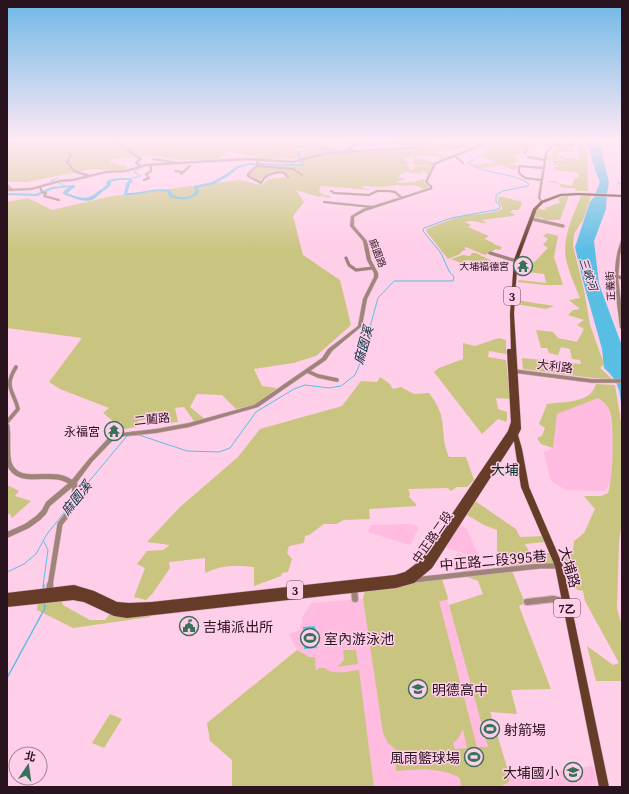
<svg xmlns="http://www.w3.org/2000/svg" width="629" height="794" font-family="'Noto Serif','Noto Sans TC',serif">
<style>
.built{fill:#ffbbe0}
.green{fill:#c9c580;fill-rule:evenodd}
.water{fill:#59bee4}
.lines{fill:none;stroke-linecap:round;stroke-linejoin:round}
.stream-far1{stroke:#59bee4;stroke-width:1}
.stream{stroke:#59bee4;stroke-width:1.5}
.river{fill:#59bee4;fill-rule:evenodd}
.minor-far4-casing{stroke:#d8acc4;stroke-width:2.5}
.minor-far3-casing{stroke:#d8acc4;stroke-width:3.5}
.minor-far2-casing{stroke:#d8acc4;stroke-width:4.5}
.minor-far1-casing{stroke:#d8acc4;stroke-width:6}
.minor-casing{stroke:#d8acc4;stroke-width:8}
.tertiary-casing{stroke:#d8acc4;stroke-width:1}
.primary-casing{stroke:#d8acc4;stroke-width:1}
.minor-far4{stroke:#9f8579;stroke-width:2}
.minor-far3{stroke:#9f8579;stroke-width:3}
.minor-far2{stroke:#9f8579;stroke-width:3.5}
.minor-far1{stroke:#9f8579;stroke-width:5}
.minor{stroke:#9f8579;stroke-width:6}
.tertiary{fill:#9f8579;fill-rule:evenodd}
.primary{fill:#663c28;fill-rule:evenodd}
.labels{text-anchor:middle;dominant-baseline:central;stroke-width:3;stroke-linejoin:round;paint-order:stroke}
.far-street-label{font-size:10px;fill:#28131f;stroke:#ffcee8}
.far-poi-label{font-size:10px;fill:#28131f;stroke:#ffcee8;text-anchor:end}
.far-water-label{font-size:11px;font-style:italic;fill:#003140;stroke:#ffcee8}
.shield{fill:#ffcee8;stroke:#684b5b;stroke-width:1}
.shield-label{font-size:11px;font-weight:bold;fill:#28131f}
.street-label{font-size:12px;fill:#28131f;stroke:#ffcee8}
.poi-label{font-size:12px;fill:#28131f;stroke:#ffcee8;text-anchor:end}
.water-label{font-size:13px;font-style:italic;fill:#003140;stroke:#ffcee8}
.quarter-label{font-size:14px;fill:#023525;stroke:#ffcee8}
.near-street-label{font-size:14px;fill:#28131f;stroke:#ffcee8}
.near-poi-label{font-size:14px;fill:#28131f;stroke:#ffcee8;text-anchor:start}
</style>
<rect width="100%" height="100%" fill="#ffcee8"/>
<!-- built -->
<g class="built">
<polygon points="598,397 609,408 613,440 611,481 605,491 566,490 552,482 550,479 544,452 553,448 556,414"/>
<polygon points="412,524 419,527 410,545 368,532 371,525"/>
<polygon points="460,524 466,528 480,558 446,548"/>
<polygon points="457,553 478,559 483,570 471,572 452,567"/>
<polygon points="445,592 472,688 484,690 510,777 593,766 598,787 374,787 361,690 315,671 309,657 297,650 289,634 299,630 302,623 302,618 311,603"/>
</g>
<!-- green -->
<g class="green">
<polygon points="7,140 322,140 319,143 342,151 311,147 294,150 297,159 274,158 271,160 255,159 258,155 250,156 229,151 217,160 178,160 156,156 110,159 110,162 126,166 127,169 126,170 92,169 27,182 7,182"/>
<polygon points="334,140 381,140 353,145 342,143 335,144"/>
<path d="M455 140H483L486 142 480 146 435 152 445 159H443L440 157 419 155 437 162 418 155 414 156 435 163 432 167 411 164 413 163 412 161H415L413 156 404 159 409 164 406 166 410 167 409 169 412 170 415 166 431 167 428 175 427 173 421 172V174L406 172 398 176 399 178H404L405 180 396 181 398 183 415 182 423 179 425 180 424 183 429 186 427 189 424 190C418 184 408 185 399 186L398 185 382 187 364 186 362 188 371 190 321 186 319 191 322 194 330 196V198L321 196 319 197 296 190 304 202 293 216 303 255 340 280 351 325 316 356 293 363 254 369 262 386 277 388 254 405 236 409 222 395 197 394 190 407 205 419 194 421 184 407 175 408 178 422 160 424 155 418 138 421 136 427 120 430 121 422H114L103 413 109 408 60 389 49 382 82 338 7 328V202L28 198 52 210 112 196 239 180 262 185 268 179 289 177 284 172 272 171 260 179 261 181 260 182 249 176V174L255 170 258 163 301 166 302 165 298 162 304 161 302 152 323 149 329 154 387 149H410L428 144 447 143Z"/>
<polygon points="498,140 521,140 520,141 530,143 529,145 536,147 535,149 528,148 523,150 523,153 513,155 517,157 516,159 518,160 515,163 511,164 517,165 517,168 514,170 499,165 479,168 472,165 497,163 487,158 477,157 483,156 490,149 495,149 488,147 492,143"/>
<polygon points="555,147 573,147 574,152 558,152 557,156 566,157 565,158 556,160 547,159 548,158 551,158 553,155 551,155 555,149 558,149"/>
<polygon points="578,147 587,147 588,191 576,191 575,188 562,188 559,184 546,181 556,181 557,183 572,186 574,179 578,178 579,173 555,170 554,167 558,167 558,165 553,165 554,162 547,160 563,161 569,157 579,160"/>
<path d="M569 195 560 220C554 219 549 221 543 220V218L534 217 538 208 544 210 547 209 544 208 559 203 560 202 558 200 560 199 558 198Z"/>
<path d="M499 196 522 202 521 203 522 204 519 210H513L510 212 515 215 512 216 482 220 487 223C479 224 474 219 465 222L471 225 468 227 489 236 484 239 494 243 493 244 502 247 500 250 496 249 485 255 466 247 464 248 466 250 462 251 460 254 448 259 426 231 427 229C439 224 452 218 464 216 476 214 490 214 502 209V206L498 202Z"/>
<path d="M581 196H591L584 218 574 234 573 246 584 290 590 325 604 364 600 368 612 379 593 378 523 369 522 358 581 364 580 360 572 359 570 349 561 347 558 355 549 353 547 348H541L536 330 553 332 558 338 577 342 584 329 577 325 584 320 568 315 573 310 580 309 569 300 580 298C575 286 569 272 566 259 562 237 573 216 581 196Z"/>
<path d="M547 233 558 236 554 257 563 285H545L518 282 519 280 546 283 544 274 520 271V267C533 268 539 256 548 248L543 245 548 239 543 236Z"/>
<polygon points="472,253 476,253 492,261 486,267 468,260 461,263 451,259 463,255 470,256"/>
<polygon points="516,300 554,306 546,309 516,304"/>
<polygon points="499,338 506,340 506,354 489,351 488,357 506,360 510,399 496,398 498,409 507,412 507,419 506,422 498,419 482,434 434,372 439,368 463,359 463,343 475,346"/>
<path d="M380 377 390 384 393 389 401 387 414 394 429 393C435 401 440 409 442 419 444 433 443 444 449 457H466L474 480 467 487H457L451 491 448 488 408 489 410 494 409 497 416 504V506L369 509 370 519 344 520 336 524H324L309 535 305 536 304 543 289 546 287 553 292 559 288 572 282 573 281 576 254 586V567C236 565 221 565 205 573V558L169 562 170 568 153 593 146 600 134 597 145 568 137 564 147 551 163 550 170 545 147 542 180 507 238 457 260 429 342 406 361 381 377 382Z"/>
<path d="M596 384 615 385 622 428V521L619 542 617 608 622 627V681H596L587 646 613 665 619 663 585 601 583 591 578 590 571 586 567 569 563 564 565 553 573 549 574 541 584 533 595 509 584 496H601L608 493C613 479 615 422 609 409 607 405 601 400 598 398L557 414 553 448 541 444 537 438 542 436 545 428 539 424 547 404C560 402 581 403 591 393 593 391 595 387 596 384Z"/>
<polygon points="7,485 19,491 15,496 31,501 12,518 10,514 7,514"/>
<polygon points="475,501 516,529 520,537 543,536 545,542 525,544 530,553 550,553 555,564 537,562 505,568 497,551 497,530 484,525 467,515"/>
<path d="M512 571 525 603 519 606 551 689 511 690 517 714 490 712 510 777 509 782 499 787H461L460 778C442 767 416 769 396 771L395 749 388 743 383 733 363 599 365 590 442 579 448 598 447 600 439 601 477 747H488L449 605 483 594 478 581 465 576ZM463 729 467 748 455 749 453 743 458 739Z"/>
<polygon points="61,600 63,605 90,620 105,620 110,614 150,615 150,617 73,628 37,610 38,602"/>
<path d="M297 650 309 657H315L316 671 319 668H325C333 676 348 671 359 670L374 787H232V760L210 741 207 723Z"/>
<polygon points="343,650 356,650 358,664 337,667 344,660"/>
<polygon points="110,714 122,719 104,748 92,743"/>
</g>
<!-- water -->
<g class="water">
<path d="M589 140H599L609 183 607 193 606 209 594 241 599 284 622 346V368L621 370 622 373V412C620 392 620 382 604 368L602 349 583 281 575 247 590 202 594 197 600 182C594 168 589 155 589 140Z"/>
<polygon points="315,626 317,648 304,649 303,627"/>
</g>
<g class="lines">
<!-- stream-far1 -->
<g class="stream-far1">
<polyline points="548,140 547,144 551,146"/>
<polyline points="135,145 139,146 140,150 138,155 142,159 139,162 142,166"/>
<polyline points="555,146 589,145"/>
<polyline points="130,179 141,176 134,172 138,169"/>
<polyline points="54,181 51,181 57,178"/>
<polyline points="57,182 65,186"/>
<polyline points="618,183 622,183"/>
<path d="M76 497 127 436 139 435 187 451 219 452 230 448 256 412 294 389 305 385 329 388 341 386 355 375 359 366 364 339 370 327 378 298 394 281H453L454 277 449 271 441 253 423 231 424 228 451 218 495 210 500 208V205L496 202V195L503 191 528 186 529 184C511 171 487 176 468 163L485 152 488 144 496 140"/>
<polyline points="7,572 24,564 36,554 47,534 72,503"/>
<polyline points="43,586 48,550 44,542"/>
</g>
<!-- stream -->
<g class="stream">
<polyline points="43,589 44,585"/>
<polyline points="7,678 45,608 44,602"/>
</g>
<!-- river -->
<path class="river" d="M433 140H438C416 150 387 141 364 144 356 145 349 153 341 153 335 153 330 151 323 150 317 148 304 150 300 154L305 166 249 165 239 168 227 177 214 184 197 188 199 192C192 202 180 200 170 197L167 192C152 189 138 196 124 195L126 184 129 180H119L111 182V185L109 187C104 190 98 196 94 199 84 204 72 197 63 194V192L69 187 53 189 37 196 7 195V193L36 194 52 187 74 185H75V187L67 193C90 202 88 198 107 185L106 183 108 180 119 178H130L133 181 130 184 127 193C142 193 155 187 170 190L173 195C181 198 189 199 195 192L194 186 212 182 225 175 237 166 249 163 302 164 296 154 298 151 322 147 335 151H342L352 145 364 142H422Z"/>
<defs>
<g id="minor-far4">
<polyline points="105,140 107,142 120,144 140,159 136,163 140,166"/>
<polyline points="384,140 420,142 432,140"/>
<polyline points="552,145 573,145 575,141"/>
<polyline points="69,152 71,155 67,162 74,171 89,176"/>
<polyline points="525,153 526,150 528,150"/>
<polyline points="455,156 463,163"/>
<polyline points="528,157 545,160"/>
<polyline points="153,159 178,163"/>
<path d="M258 160 257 166 248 174V176L261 183C265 174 274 172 283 172L288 177"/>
<polyline points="257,166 293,169 302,175"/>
<polyline points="175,171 183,172"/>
<polyline points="181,174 190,166"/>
<polyline points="144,180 149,178 146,174 151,171 151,165"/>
<polyline points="542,180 525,178 519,173 519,166 543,168"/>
<polyline points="7,185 12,190"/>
<polyline points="40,187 42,192 46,193 44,196 59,200"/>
<polyline points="331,191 334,193 369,195 377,191 389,191 395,192 402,198"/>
<polyline points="324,202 372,207"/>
</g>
<g id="minor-far3">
<polyline points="532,219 563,226"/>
<polyline points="490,253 513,260"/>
<polyline points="346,258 349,265 356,270 373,268"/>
<polyline points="616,276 622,278"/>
</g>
<g id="minor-far2">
<polyline points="307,371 318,376 337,380"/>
<polyline points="514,371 592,381 622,381"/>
<path d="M7 422 18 409C14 391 3 388 16 367"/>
</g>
<g id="minor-far1">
<path d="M7 426C9 438 6 451 9 463 16 484 42 474 58 477 65 478 70 481 75 485L73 507 60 524 50 586"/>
<polyline points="414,580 540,566 559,566"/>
</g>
<g id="minor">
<polyline points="354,588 355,599"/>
<polyline points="49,592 50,585"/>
<polyline points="527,602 553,599 566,602"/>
</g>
<g id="tertiary">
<polygon points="438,140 441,140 411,149 384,150 328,154 293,163 248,160 146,166 126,172 106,173 73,181 60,182 31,190 7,191 7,189 31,188 60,180 73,179 106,171 126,170 146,164 248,158 293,161 328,152 411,147"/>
<polygon points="489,140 491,140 485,145 436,164 427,182 432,186 432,189 365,211 354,217 354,226 367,241 371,260 378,273 378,277 367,299 362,326 332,351 326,360 258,407 189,427 156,433 116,437 92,462 75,485 50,506 46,514 40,520 29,528 7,538 7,532 25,524 36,516 42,510 46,502 71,481 88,460 112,434 156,429 189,423 254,405 322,358 328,349 358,326 363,299 374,277 374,273 367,260 363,241 350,226 351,216 363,209 430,188 430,186 425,182 434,163 483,143"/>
<polygon points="556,140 558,140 547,154 540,198 544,202 542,203 538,198 545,154"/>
<path d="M621 241H622V248L620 255 618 278 622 311V329L620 328C617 299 610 269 621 241Z"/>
</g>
<polygon id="primary" points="578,193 622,195 622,197 578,195 561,196 543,203 537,209 518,260 515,293 514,314 521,429 518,435 522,449 529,487 563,566 609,787 599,787 555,566 521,487 514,441 432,568 414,583 396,588 127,618 114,616 84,602 73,600 7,607 7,593 74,585 94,591 117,602 129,603 152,602 395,575 405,572 421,560 508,431 511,422 507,350 508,349 511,349 510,314 514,260 533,209 541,201 560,194"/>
</defs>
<!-- minor-far4 casing -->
<use href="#minor-far4" class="minor-far4-casing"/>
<!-- minor-far3 casing -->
<use href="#minor-far3" class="minor-far3-casing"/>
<!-- minor-far2 casing -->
<use href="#minor-far2" class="minor-far2-casing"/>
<!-- minor-far1 casing -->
<use href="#minor-far1" class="minor-far1-casing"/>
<!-- minor casing -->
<use href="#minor" class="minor-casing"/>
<!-- tertiary casing -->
<use href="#tertiary" class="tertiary-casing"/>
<!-- primary casing -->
<use href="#primary" class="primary-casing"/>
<!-- minor-far4 -->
<use href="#minor-far4" class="minor-far4"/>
<!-- minor-far3 -->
<use href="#minor-far3" class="minor-far3"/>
<!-- minor-far2 -->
<use href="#minor-far2" class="minor-far2"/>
<!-- minor-far1 -->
<use href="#minor-far1" class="minor-far1"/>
<!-- minor -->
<use href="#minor" class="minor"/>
<!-- tertiary -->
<use href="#tertiary" class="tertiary"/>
<!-- primary -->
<use href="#primary" class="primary"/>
</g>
<!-- sky -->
<linearGradient id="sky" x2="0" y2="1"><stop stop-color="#6fb8e6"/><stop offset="0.56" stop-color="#ffe9f5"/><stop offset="1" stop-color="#ffe9f5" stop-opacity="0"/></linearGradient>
<rect width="629" height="251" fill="url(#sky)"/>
<!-- icons -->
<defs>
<symbol id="temple-ring" viewBox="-11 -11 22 22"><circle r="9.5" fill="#ffcee8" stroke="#39725b" stroke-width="1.5"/><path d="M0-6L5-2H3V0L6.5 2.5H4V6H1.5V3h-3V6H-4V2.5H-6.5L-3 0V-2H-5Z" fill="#39725b"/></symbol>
<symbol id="civic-ring" viewBox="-11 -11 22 22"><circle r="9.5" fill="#ffcee8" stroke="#39725b" stroke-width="1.5"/><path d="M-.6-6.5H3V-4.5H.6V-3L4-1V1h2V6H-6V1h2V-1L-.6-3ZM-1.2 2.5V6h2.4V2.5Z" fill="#39725b"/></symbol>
<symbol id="stadium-ring" viewBox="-11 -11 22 22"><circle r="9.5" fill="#ffcee8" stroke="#39725b" stroke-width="1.5"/><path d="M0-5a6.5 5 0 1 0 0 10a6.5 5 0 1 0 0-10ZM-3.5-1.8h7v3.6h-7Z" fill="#39725b"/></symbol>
<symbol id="school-ring" viewBox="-11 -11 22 22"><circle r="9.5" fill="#ffcee8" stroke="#39725b" stroke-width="1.5"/><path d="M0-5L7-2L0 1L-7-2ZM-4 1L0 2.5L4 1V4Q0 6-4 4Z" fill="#39725b"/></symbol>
</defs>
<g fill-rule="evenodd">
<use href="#temple-ring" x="512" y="255" width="22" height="22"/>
<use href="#temple-ring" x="103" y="420" width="22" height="22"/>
<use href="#civic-ring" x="178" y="615" width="22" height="22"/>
<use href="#stadium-ring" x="299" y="627" width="22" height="22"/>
<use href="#school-ring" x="407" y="678" width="22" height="22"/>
<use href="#stadium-ring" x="479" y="718" width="22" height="22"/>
<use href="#stadium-ring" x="463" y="746" width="22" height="22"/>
<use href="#school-ring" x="562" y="761" width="22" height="22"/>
</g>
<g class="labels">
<!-- far-street labels -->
<g class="far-street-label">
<text transform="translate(378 253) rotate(69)">麻園路</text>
<text transform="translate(610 286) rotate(-93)">正義街</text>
</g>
<!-- far-poi labels -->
<g class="far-poi-label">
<text x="509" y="266">大埔福德宮</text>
</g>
<!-- far-water labels -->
<g class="far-water-label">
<text transform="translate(589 274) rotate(71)">三峽河</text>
</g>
<!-- shield labels -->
<g class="shield">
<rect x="504" y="287" width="16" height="18" rx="3"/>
<rect x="287" y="581" width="16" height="18" rx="3"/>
<rect x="554" y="599" width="26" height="18" rx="3"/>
</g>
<g class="shield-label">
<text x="512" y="296">3</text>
<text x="295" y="590">3</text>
<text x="567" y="608">7乙</text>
</g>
<!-- street labels -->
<g class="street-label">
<text transform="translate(555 366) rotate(7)">大利路</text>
<text transform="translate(152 419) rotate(-6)">二鬮路</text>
<text transform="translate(432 537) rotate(-55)">中正路二段</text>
</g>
<!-- poi labels -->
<g class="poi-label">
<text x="100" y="431">永福宮</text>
</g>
<!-- water labels -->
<g class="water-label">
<text transform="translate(363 345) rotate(-74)">麻園溪</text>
<text transform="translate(76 498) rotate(-51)">麻園溪</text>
</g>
<!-- quarter labels -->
<g class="quarter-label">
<text x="505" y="469">大埔</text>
</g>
<!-- near-street labels -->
<g class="near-street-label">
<text transform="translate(493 560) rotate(-5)">中正路二段395巷</text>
<text transform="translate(570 567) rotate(74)">大埔路</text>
</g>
<!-- near-poi labels -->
<g class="near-poi-label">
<text x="203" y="626">吉埔派出所</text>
<text x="324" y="638">室內游泳池</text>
<text x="432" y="689">明德高中</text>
<text x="504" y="729">射箭場</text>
<text x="460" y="757" text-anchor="end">風雨籃球場</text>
<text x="559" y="772" text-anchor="end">大埔國小</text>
</g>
</g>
<!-- border -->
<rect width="629" height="794" fill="none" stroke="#28131f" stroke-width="16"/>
<!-- north arrow -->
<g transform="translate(28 766) rotate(13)"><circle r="19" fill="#ffcee8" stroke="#a98398"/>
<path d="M0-3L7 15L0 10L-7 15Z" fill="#39725b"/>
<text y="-6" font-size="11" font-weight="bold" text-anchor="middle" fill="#28131f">北</text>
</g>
</svg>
